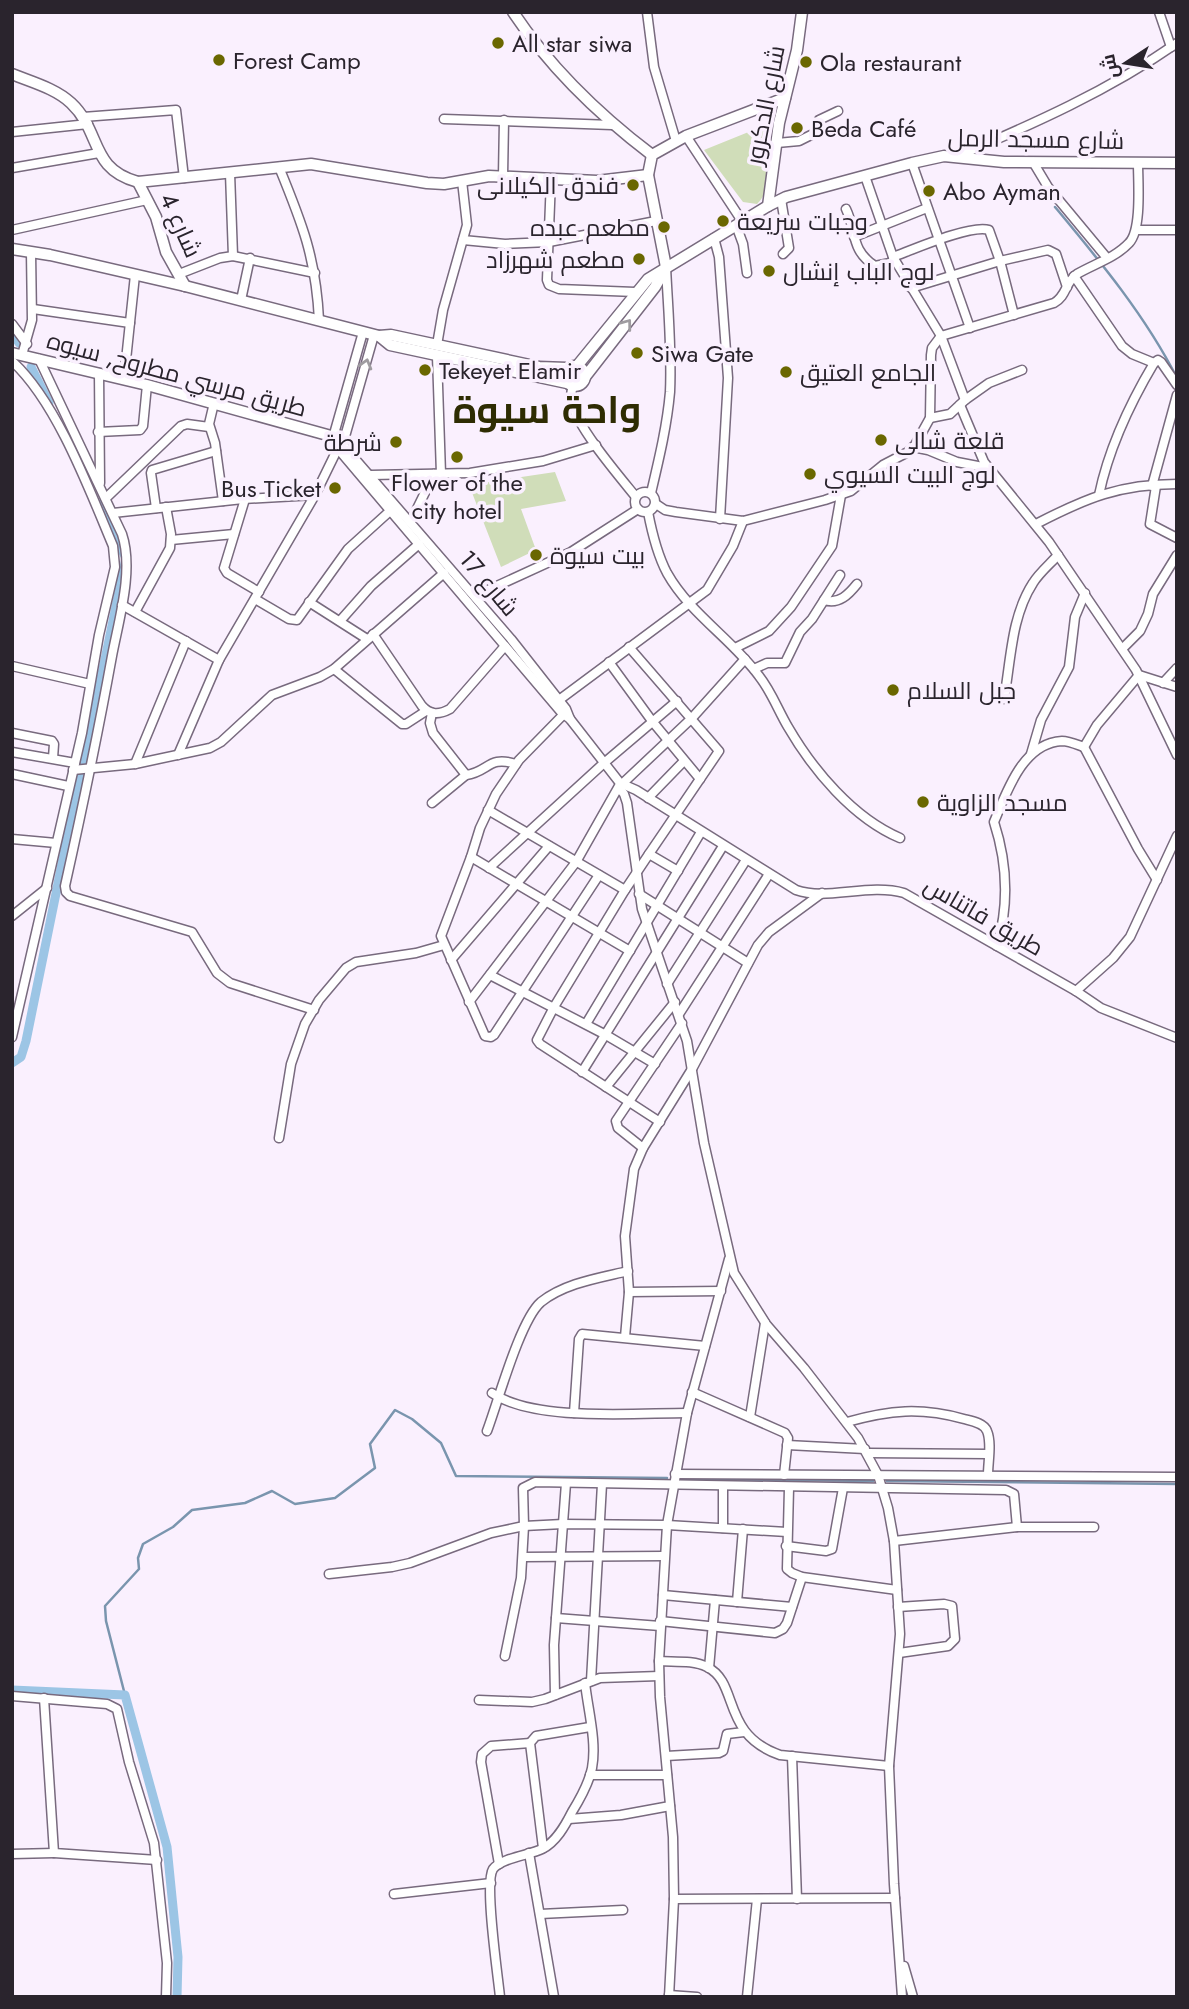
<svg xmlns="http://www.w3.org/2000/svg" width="1189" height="2009" font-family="Jost,Cairo,sans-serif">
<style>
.green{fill:#d0ddb9}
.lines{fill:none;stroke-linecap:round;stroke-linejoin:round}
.stream{stroke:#7a95ae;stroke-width:2.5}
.canal{stroke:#9cc5e5;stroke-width:9}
.minor-casing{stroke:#786a7e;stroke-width:11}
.tertiary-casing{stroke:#786a7e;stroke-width:13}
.minor{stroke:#fff;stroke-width:8}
.tertiary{stroke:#fff;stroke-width:10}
.oneway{stroke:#9f9ca0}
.poi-dot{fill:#6a6700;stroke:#faf0fe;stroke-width:2.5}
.labels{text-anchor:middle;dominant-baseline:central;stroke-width:7;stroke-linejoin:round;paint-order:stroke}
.poi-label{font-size:24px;fill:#2a242d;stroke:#faf0fe;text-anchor:start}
.street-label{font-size:24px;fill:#2a242d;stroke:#faf0fe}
.town-label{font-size:38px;font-weight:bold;fill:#2e2c02;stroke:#faf0fe}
</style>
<rect width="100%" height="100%" fill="#faf0fe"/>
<!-- green -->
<g class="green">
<path d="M768 124C768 148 776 186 757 204L743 202 704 150Z"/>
<polygon points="555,472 566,501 521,509 536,550 501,567 469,485"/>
</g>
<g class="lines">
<!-- stream -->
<g class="stream">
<path d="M1055 207C1099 260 1145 315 1177 378"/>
<polyline points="681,1479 873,1481"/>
<polyline points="887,1481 1177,1484"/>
<polyline points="125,1695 106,1621 105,1606 139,1569 138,1558 143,1544 173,1527 192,1510 245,1503 272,1491 295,1504 335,1498 375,1468 370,1444 395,1410 412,1419 441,1443 456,1476 667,1478"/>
</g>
<!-- canal -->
<g class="canal">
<polyline points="12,333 19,343"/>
<polyline points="31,367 49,403"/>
<polyline points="84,761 126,558 99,504"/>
<polyline points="12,1063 21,1057 26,1041 80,775"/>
<polyline points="12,1690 125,1695 167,1847 178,1957 177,1997"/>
</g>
<defs>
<g id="minor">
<polyline points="647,12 654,67 676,141"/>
<polyline points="1159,12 1171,47"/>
<polyline points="83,117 176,110 184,178"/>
<polyline points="444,119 612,125"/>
<polyline points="12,132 88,124"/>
<polyline points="686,136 742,221"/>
<polyline points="777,143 799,141 819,131 819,120 838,111"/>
<path d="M956 157C1033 124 1108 91 1177 43"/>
<polyline points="1033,162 1048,187 1107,258"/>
<polyline points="912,163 970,328"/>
<path d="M279 167C302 223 316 258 319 320"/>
<polyline points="12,168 99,153"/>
<polyline points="230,173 233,256"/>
<polyline points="503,176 504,120"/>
<polyline points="865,176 893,257 941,336 965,400"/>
<polyline points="551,179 547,280 549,285 559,289 635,292"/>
<polyline points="781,199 789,248 783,254"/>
<path d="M846 209C857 232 850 250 875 266L895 262"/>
<polyline points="736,225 743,244 747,273"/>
<polyline points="12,230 147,200"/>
<polyline points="1136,230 1177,230"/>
<polyline points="854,237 927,208"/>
<polyline points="714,238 719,257 728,378 720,519"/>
<polyline points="463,240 505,244 549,242 656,221"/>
<path d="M893 257C912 250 971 224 989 230L1000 261 1014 315"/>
<polyline points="179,274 220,258 233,256 315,273"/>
<polyline points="1074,276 1122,346 1132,354 1154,363 1158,360 1161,362 1177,385"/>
<polyline points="911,288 1000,261 1048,250 1056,254 1067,287"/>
<polyline points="241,300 250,258"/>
<polyline points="33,309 130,323"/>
<polyline points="12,324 27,344"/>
<polyline points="437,345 443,310 467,225 462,181"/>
<polyline points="22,355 32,320 31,252"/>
<polyline points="437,356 441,474"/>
<path d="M39 359 122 534C134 570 119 619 112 656 98 733 82 810 65 886L66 892 70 896 192 932 217 973 230 983 314 1010"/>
<polyline points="99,373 100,483"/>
<polyline points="124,379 135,275"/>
<path d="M573 386C571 392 570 397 572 403 577 427 619 476 636 497"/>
<polyline points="214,403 209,424 215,443 223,501"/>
<polyline points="960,405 984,462 1049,542 1136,670 1177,755"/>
<polyline points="930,418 950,414 965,400 989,383 1022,370"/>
<polyline points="98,432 140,430 143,426 147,385"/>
<polyline points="334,434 363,332"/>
<circle cx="336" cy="442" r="8"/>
<polyline points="344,440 374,335"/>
<polyline points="343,445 511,639 566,709 570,719"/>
<polyline points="913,447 928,450 957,462 988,468"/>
<path d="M338 449 561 712 570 719 620 783 636 790 796 890C827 901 868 883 904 893L1076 991 1101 1008 1177 1038"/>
<polyline points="371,475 470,473 543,461 596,445"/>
<polyline points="1152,486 1177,395"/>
<polyline points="1156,486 1150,524 1177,538"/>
<circle cx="645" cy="502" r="10"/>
<path d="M651 493C659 459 667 426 670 392 672 350 668 309 666 267"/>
<path d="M1099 495C1109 447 1129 405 1154 363"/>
<polyline points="106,498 181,426 187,424 209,427"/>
<polyline points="245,499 224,568 227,573 259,592"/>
<path d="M656 504 665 510 676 512 743 521 825 500 851 491 883 465 908 452 915 445 930 418 931 355 932 348 941 336 1054 303C1067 296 1065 282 1077 274 1094 264 1115 258 1129 243 1142 230 1138 181 1138 163"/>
<polyline points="156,508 151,473 152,470 216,451"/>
<path d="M648 512C652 533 657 554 667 573 690 614 732 639 759 676 771 691 778 710 788 727 813 770 853 818 900 838"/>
<polyline points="113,513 243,499 315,495"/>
<polyline points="411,521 434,474"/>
<path d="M1036 524C1086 498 1120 484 1177 484"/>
<polyline points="171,540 234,534"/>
<polyline points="475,596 571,552 638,509"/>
<polyline points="255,599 289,619 297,620 348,549 390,511"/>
<path d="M824 600C839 605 849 594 857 584"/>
<polyline points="309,602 367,639"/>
<polyline points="122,605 219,660"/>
<polyline points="135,612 170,548 171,534 166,507"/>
<polyline points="340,621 371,586 419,544"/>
<path d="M373 634 422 706C430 715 439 715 450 709L505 646"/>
<polyline points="629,647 719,751 649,854"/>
<polyline points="735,648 769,631 791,607 832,546 841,495"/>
<polyline points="1123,648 1140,631 1148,614 1153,594 1177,555"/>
<polyline points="609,662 652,721 700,779"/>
<polyline points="12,666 90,684"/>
<polyline points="334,669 402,724 406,724 426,711"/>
<polyline points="754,669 767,663 785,663 800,632 812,619 840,575"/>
<polyline points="1163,683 1177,668"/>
<path d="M1004 699C1011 660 1011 617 1033 583 1039 573 1050 564 1058 555"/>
<polyline points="559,700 707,590 733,546 743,521"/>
<path d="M432 713 430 723 433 733 466 775C489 772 488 755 516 764"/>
<polyline points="563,715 519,760 496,794 480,828 471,857 441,936 485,1036 491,1037 494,1035 599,875"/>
<polyline points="12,733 52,741 54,744 53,758"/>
<polyline points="1084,747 1138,849 1157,880"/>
<polyline points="12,752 75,763"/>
<polyline points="1031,754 1041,720 1069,667 1075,617 1085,593"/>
<polyline points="178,755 219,660 315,495 337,450"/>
<polyline points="135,764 186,641"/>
<polyline points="73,770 135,764 210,748 221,742 272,695 320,677 334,669 444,573"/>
<polyline points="12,774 68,786"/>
<polyline points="622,784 692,718 745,659"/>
<polyline points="619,788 624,794 627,803 642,909 687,1041 704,1143 734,1273 766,1324 804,1368 858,1438 878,1475 888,1508 894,1541 900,1634 889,1766 894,1884 902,1997"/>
<polyline points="648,798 684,761"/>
<polyline points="432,803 466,775"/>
<polyline points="488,810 625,890"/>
<polyline points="12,839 56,843"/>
<polyline points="471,857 630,951"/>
<polyline points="489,868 604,763 677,701"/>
<polyline points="639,894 748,963"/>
<polyline points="12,916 47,888"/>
<path d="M997 946C1009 905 1007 862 994 822 1007 791 1023 743 1062 741 1069 741 1078 745 1084 747L1097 725 1139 675 1177 687"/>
<polyline points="451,960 549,846"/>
<polyline points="490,975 606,1035 655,1064"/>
<polyline points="667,984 746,860"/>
<polyline points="1076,991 1113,958 1130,937 1177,836"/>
<polyline points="469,1002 576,862 619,786"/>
<polyline points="679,1014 769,874"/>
<polyline points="586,1024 701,832"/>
<path d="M12 1037 82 733 99 635 115 567 113 546C89 489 57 403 13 362"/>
<polyline points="582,1072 723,846"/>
<polyline points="606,1087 675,1002"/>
<polyline points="660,1122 540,1044 537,1040 554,1007 625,890 649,854 678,871"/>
<polyline points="279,1138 291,1064 305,1024 319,1000 346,968 356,962 416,953 444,945"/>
<polyline points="643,1148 618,1128 616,1121 682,1023"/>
<polyline points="629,1292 721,1291"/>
<polyline points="625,1337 629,1292 625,1236 634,1169 643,1148 692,1069 758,945 769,932 822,893"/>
<polyline points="692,1392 785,1433 788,1438 784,1475"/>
<path d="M492 1393C535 1422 634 1413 687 1413"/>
<polyline points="574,1413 579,1339 582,1334 705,1346"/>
<polyline points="750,1417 765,1323"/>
<path d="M847 1422C890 1410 920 1407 964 1419 972 1421 984 1423 987 1431 992 1443 988 1462 988 1475"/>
<path d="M487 1431C498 1402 520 1320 541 1302 565 1283 599 1278 628 1271"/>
<polyline points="787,1445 865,1449"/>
<polyline points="868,1453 988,1454"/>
<polyline points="675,1474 1177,1477"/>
<polyline points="723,1487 723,1528"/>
<polyline points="789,1488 787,1569 792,1573 802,1577 897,1590"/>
<polyline points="894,1541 1017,1527 1094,1527"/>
<polyline points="786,1546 826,1551 832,1549 843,1488"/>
<polyline points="523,1557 664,1556"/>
<polyline points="329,1574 392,1567 410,1563 491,1533 524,1526 563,1524 667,1525 787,1532"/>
<polyline points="663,1595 792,1607"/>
<polyline points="737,1602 743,1529"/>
<polyline points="898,1607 944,1604 952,1606 955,1639 948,1646 899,1653"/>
<polyline points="556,1618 660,1626"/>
<polyline points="660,1621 775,1633 783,1629 787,1623 802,1577"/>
<polyline points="505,1656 521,1578 524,1526 523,1488 535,1482 1006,1490 1014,1494 1017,1527"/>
<path d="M659 1661C674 1662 694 1660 707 1667 740 1683 720 1734 780 1755L889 1766"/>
<polyline points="709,1668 715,1600"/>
<polyline points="591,1681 602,1484"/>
<polyline points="555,1695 554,1645 566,1483"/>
<polyline points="12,1696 107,1704 117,1709 129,1762 154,1843 167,1963 166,1997"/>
<polyline points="44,1698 54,1853 157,1860"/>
<polyline points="479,1700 532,1702 545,1699 600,1678 659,1676"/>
<polyline points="666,1756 719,1753 723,1751 727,1734 744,1732"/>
<polyline points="792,1756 797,1899"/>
<polyline points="590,1775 667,1775"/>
<polyline points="569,1819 621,1815 670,1806"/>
<polyline points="543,1848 530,1743 536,1736 590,1727"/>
<polyline points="529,1853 554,1997"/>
<polyline points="12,1854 54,1853"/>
<polyline points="499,1864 481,1762 482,1754 491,1746 530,1743"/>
<polyline points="394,1894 491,1883"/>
<polyline points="674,1899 895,1898"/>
<polyline points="540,1914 623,1910"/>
<polyline points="904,1966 913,1997"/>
<polyline points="669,1995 697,1997"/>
<path d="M500 1997C498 1976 484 1883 493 1869 501 1858 530 1855 542 1849 556 1842 565 1826 572 1812 580 1799 589 1783 592 1768 597 1742 588 1710 585 1683"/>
<polyline points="669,1997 674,1899 673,1837 660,1697 659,1661 667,1525 687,1413 729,1259"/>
<polyline points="747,1997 757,1899"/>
</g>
<g id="tertiary">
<path d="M513 12C551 69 598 114 652 155"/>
<path d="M12 74C31 82 55 88 71 103 102 132 89 169 138 182L311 164 427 183 444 184 489 176 597 181 648 175"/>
<polyline points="138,182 156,217 166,252 185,286"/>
<polyline points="768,206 779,123 797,50 802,12"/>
<polyline points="12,249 50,255 185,286 379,336 391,335 539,367 567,368"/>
<polyline points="666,267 648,175 652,155 686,136 785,98"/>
<polyline points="379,336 390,345 567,383"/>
<polyline points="12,353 147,385 331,436"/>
<circle cx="575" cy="376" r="10"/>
<polyline points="577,366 648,279 768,206 786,197 912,163 944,156 1004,162 1177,163"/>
<polyline points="585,377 655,287 666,268"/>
</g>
</defs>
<!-- minor casing -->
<use href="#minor" class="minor-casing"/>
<!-- tertiary casing -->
<use href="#tertiary" class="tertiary-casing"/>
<!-- minor -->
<use href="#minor" class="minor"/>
<!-- tertiary -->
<use href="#tertiary" class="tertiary"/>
</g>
<!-- one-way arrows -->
<defs><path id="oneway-chevron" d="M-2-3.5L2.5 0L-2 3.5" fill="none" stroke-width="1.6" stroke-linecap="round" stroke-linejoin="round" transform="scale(1.75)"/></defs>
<g class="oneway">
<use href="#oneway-chevron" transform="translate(627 324) rotate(-53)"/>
<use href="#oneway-chevron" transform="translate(366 364) rotate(-74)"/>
</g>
<!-- markers -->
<g class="poi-dot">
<circle cx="498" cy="43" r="7"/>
<circle cx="219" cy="60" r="7"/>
<circle cx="806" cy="62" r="7"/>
<circle cx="797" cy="128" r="7"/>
<circle cx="633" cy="185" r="7"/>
<circle cx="929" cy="191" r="7"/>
<circle cx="723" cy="221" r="7"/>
<circle cx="664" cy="227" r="7"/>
<circle cx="639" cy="259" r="7"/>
<circle cx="769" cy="271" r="7"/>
<circle cx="637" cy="353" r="7"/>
<circle cx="425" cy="370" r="7"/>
<circle cx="786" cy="372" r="7"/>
<circle cx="881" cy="440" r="7"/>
<circle cx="396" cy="442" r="7"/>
<circle cx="457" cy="457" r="7"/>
<circle cx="810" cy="474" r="7"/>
<circle cx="335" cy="488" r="7"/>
<circle cx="536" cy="555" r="7"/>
<circle cx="893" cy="690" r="7"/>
<circle cx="923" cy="802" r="7"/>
</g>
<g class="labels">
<!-- poi labels -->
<g class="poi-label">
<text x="512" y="43">All star siwa</text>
<text x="233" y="60">Forest Camp</text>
<text x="820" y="62">Ola restaurant</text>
<text x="811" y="128">Beda Café</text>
<text x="619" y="185" text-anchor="end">فندق الكيلانى</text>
<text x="943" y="191">Abo Ayman</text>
<text x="737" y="221">وجبات سريعة</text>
<text x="650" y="227" text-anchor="end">مطعم عبده</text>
<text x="625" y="259" text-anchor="end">مطعم شهرزاد</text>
<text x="783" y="271">لوج الباب إنشال</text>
<text x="651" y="353">Siwa Gate</text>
<text x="439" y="370">Tekeyet Elamir</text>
<text x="800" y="372">الجامع العتيق</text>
<text x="895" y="440">قلعة شالى</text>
<text x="382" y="442" text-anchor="end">شرطة</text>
<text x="824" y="474">لوج البيت السيوي</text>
<text x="457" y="482" text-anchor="middle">Flower of the<tspan x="457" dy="28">city hotel</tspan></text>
<text x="321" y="488" text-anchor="end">Bus Ticket</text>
<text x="550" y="555">بيت سيوة</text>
<text x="907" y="690">جبل السلام</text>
<text x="937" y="802">مسجد الزاوية</text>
</g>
<!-- street labels -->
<g class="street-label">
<text transform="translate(765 105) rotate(-79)">شارع الدكرور</text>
<text transform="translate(1036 139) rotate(1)">شارع مسجد الرمل</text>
<text transform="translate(181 225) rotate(66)">شارع 4</text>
<text transform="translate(177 374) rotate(15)">طريق مرسي مطروح, سيوه</text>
<text transform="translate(489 583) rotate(50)">شارع 17</text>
<text transform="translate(984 916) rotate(30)">طريق فاتناس</text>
</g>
<!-- town labels -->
<g class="town-label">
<text x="547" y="409">واحة سيوة</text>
</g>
</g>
<!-- border -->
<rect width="1189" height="2009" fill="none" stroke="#2a242d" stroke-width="28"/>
<!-- north arrow -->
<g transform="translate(1126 63) rotate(258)" stroke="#faf0fe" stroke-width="5" paint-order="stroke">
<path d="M0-5L12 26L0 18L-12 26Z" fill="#2a242d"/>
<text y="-10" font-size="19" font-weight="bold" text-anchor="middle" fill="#2a242d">ش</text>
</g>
</svg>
